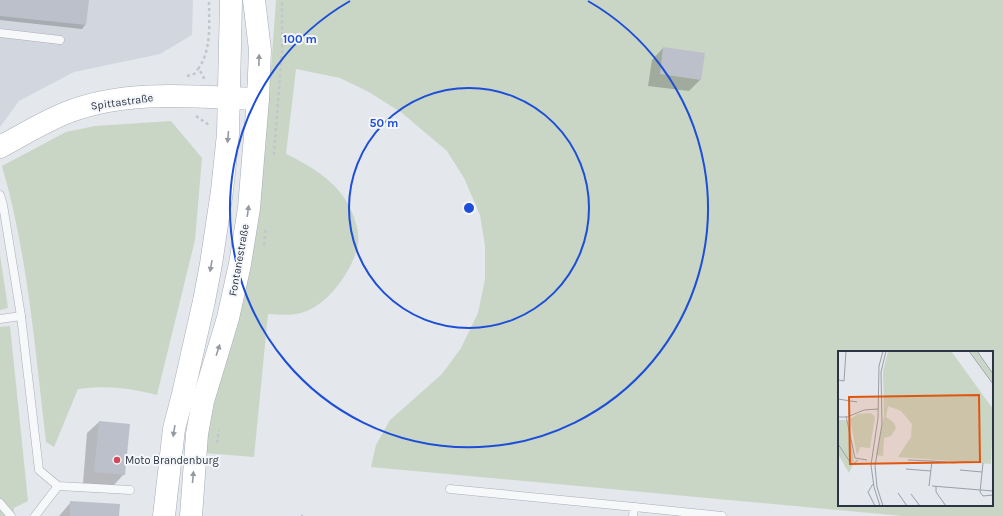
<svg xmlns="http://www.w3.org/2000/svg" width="1003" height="516" font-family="Karla,sans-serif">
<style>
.built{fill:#d2d6de}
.green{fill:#c9d6c5;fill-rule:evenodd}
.shadow{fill:#0003}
.building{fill:#bbc0ca}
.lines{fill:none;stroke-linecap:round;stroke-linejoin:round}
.lane-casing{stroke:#a9aeb7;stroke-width:9}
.secondary-casing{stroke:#a9aeb7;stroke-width:23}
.primary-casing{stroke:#a3abb8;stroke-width:23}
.path{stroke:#c2c5cb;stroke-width:2.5;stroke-dasharray:3 3;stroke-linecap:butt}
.lane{stroke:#f7f8fa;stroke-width:8}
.secondary{stroke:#fff;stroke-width:22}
.primary{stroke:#fff;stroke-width:22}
.oneway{fill:#959aa2}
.ring{fill:none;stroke:#1d4ed8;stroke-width:2}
.poi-dot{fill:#d1495b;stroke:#f4f6f9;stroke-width:1.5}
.labels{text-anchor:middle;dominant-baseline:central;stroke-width:4;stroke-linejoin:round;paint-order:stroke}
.street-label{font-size:11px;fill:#2b3445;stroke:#f4f6f9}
.poi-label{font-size:11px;fill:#2b3445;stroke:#f4f6f9;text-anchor:start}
.inset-road{fill:none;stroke:#9a9fa9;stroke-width:1}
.view{fill:#df570f;fill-opacity:0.15;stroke:#df570f;stroke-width:2}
.inset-edge{fill:none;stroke:#2b3445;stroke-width:2}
.centre{fill:#1d4ed8;stroke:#f4f6f9;stroke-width:2}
.ring-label{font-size:12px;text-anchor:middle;font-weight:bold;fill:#1d4ed8;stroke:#f4f6f9;stroke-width:4;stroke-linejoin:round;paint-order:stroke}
</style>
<rect width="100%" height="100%" fill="#e4e7ec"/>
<!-- built -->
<polygon class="built" points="0,0 193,0 192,35 160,54 74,72 19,101 0,127"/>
<!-- green -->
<g class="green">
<path d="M276 0H1003V516H903L371 467 376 445 390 420 442 374 461 348 478 313 485 279V246L480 215 464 178 447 151 402 113 369 92 340 78 296 69 286 154C309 165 333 179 347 202 353 213 360 230 358 243 355 267 330 302 307 311 295 316 281 315 268 314L254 457 204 453 214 395 255 241 265 152ZM839 352H992V505H839Z"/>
<path d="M171 121 202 158 195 240 157 395C130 388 106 385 78 389L54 447 46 442C35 350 28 255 2 166L66 132 95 126Z"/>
<polygon points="0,255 8,308 0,310"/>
<polygon points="10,326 28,501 14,508 13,516 0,516 0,327"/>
</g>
<!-- shadow -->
<g class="shadow">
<polygon points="0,0 88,0 85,25 82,29 0,20"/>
<polygon points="663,48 701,79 689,91 648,86 652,60"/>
<polygon points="99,422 124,474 113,486 83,483 87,433"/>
<polygon points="71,502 118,516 59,516"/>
</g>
<!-- building -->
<g class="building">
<polygon points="0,0 89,0 86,25 0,16"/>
<polygon points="663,47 705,53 701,80 660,74"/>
<polygon points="99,421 130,424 125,475 94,472"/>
<polygon points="70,501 120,504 119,516 70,516"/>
</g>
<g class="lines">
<defs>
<g id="lane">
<polyline points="0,33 60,40"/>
<polyline points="0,195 3,205 21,316 39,470 58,486 130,490"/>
<polyline points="0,319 21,316"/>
<polyline points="450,489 634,507 633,516"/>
<polyline points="0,503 11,516"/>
<polyline points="634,507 722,516"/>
<polyline points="35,516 58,486"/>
</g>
<path id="secondary" d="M0 147C23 135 46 120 71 111 130 89 197 97 258 99"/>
<g id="primary">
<polyline points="164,516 174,429 183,394 204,301 211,264 222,191 228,134 231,0"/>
<polyline points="191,516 197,434 203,401 228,318 240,264 249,208 258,99 260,50 254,0"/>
</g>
</defs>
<!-- lane casing -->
<use href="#lane" class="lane-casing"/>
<!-- secondary casing -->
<use href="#secondary" class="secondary-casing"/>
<!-- primary casing -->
<use href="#primary" class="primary-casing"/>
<!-- path -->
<g class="path">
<polyline points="187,76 194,74 198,69"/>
<path d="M204 79 203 75 198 69C212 50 209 23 209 0"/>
<polyline points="196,116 209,125"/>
<polyline points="274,155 282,51 282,0"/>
<polyline points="264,245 266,228"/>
<polyline points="217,443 219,430"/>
<polyline points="301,516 303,516"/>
</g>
<!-- lane -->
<use href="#lane" class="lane"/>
<!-- secondary -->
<use href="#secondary" class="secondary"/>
<!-- primary -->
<use href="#primary" class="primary"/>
</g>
<!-- one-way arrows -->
<defs><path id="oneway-solid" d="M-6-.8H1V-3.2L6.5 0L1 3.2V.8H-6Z"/></defs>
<g class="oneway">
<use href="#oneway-solid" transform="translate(259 60) rotate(-89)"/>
<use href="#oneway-solid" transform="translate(228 137) rotate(95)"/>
<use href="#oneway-solid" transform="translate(248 211) rotate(-82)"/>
<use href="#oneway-solid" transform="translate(211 266) rotate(100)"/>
<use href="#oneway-solid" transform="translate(218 350) rotate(-72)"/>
<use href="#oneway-solid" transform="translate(174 431) rotate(99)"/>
<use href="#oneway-solid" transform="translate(193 477) rotate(-85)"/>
</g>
<!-- distance rings -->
<g class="ring">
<circle cx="469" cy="208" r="120"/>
<path d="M588 1A239 239 0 1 1 350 1"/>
</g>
<!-- markers -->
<circle class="poi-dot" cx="117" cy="460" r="4"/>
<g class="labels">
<!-- street labels -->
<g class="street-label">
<text transform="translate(122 102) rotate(-8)">Spittastraße</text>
<text transform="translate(239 260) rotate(-80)">Fontanestraße</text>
</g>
<!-- poi labels -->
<g class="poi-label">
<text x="125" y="460">Moto Brandenburg</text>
</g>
</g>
<!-- overview -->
<g transform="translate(838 351)">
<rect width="155" height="155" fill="#e4e7ec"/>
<path d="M50 0H113L155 58 153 113 60 106 73 86 74 73 63 60 50 55 48 66 56 72 58 77 53 85 46 87 45 105 38 104 46 65 45 20ZM132 0H138L155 24V32ZM33 62 37 66 32 97 22 96 19 104 12 68 20 63ZM0 69H9L13 89 16 111 11 122 0 103Z" fill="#c9d6c5"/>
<path class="inset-road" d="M131 0 155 33M139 0 155 23M0 29 6 30 8 0M0 48 19 51M8 65 17 107 29 109M0 66H9L26 59 40 58M0 93 14 114 20 109M70 109 94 110 91 135M94 110 117 112M145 112 142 141 145 145 155 144M68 118 93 120M122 119 144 121M35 133 30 141 37 155M94 135 155 140M98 135V141L108 155M60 142 69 155M73 143 82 155M42 155 36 136 33 114 40 67 41 15 45 0M45 155 39 136 37 115 44 73 43 21 48 0"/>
<path class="view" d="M141 44 142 111 12 113 11 46Z"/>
<rect width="155" height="155" class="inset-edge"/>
</g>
<circle cx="469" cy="208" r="6" class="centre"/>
<g class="ring-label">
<text x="300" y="43">100 m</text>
<text x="384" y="127">50 m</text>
</g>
</svg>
